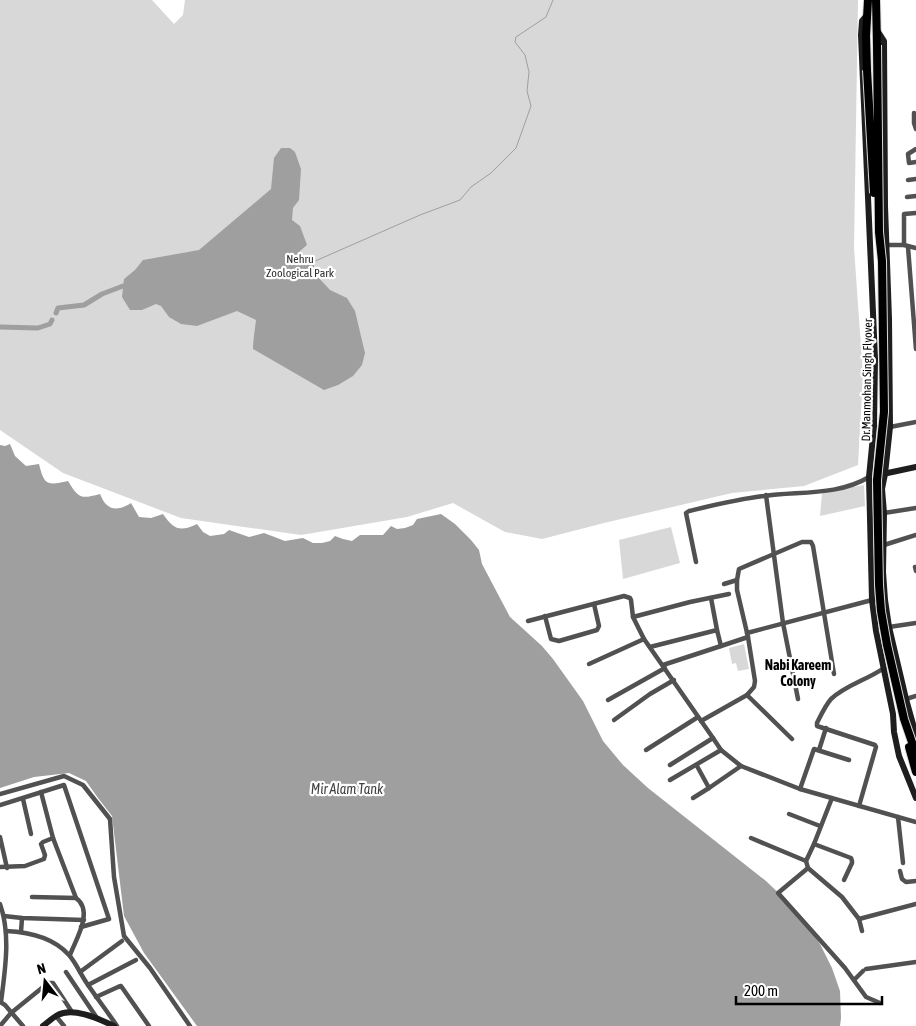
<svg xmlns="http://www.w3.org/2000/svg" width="916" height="1026" font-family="'Asap Condensed',sans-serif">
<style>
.green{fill:#d8d8d8}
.water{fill:#9f9f9f}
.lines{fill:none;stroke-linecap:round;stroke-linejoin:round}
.stream{stroke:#9f9f9f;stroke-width:1}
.canal{stroke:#9f9f9f;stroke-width:5}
.highway-casing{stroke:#dbdbdb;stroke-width:10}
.street{stroke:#515151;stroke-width:4.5}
.secondary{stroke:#1e1e1e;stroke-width:6}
.highway{stroke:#000;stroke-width:8}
.highway-bridge-casing{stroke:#dbdbdb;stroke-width:10;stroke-linecap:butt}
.highway-bridge{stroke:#000;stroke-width:8}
.labels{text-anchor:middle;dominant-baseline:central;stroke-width:4.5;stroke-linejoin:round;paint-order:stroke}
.park-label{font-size:12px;fill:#2f2f2f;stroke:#fff}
.street-label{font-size:12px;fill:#000;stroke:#fff}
.neighbourhood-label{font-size:14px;font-weight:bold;fill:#000;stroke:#fff}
.water-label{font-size:14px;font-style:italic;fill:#404040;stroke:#fff}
</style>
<rect width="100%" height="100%" fill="#fff"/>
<!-- green -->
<g class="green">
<polygon points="0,0 152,0 174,24 183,15 185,0 858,0 854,248 863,375 858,465 804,486 732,493 604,523 542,539 505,532 453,503 407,517 301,535 181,518 63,473 0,430"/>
<polygon points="864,485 865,506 820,516 822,493"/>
<polygon points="671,527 680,563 623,579 619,540"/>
<polygon points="744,644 749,669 738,671 736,663 732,664 729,648"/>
</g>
<!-- water -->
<g class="water">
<path d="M281 148H290L295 152 301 169 299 200 293 208 292 220 300 226 307 245 300 251 302 261 313 262 317 276 330 290 347 298 355 311 365 353 362 365 353 376 338 385 324 390 253 349C253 339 255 330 256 320L237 311 197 326 181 324 169 317 161 306 156 304 142 310H130L122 297 124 279 135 270 143 260 199 250 271 189 274 158Z"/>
<path d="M10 444 15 456 26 466 39 464C44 485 47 486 68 481 79 499 81 499 100 494 102 498 104 503 107 505 114 512 125 507 131 503L139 517 151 518 163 514C174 530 180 532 197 524L203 532 210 536 224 534 229 530 249 537 264 533 285 541 303 538 313 543H322L330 541 335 536 343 539 352 541 360 535H383L391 526 397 529 405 528 413 525 417 519 441 514 455 524 471 540 479 550 482 564 510 617 542 646 553 659 583 701 603 741 623 765 648 788 766 881 792 906 820 944 832 968 840 991 841 1018 840 1026H197L144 953 124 916 112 816 98 798 86 781 69 773 34 777 0 788V445L5 446Z"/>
</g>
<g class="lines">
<!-- stream -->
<polyline class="stream" points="313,262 420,215 460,200 471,187 491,173 516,148 531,106 527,91 529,72 525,55 515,42 516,37 546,17 553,0"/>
<!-- canal -->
<g class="canal">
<polyline points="56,313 58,308 84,305 102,294 123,286"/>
<polyline points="0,327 38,328 50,324 52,320"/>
</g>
<defs>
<g id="highway">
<polyline points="876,0 877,45"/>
<polyline points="867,70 866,36 868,0"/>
</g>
</defs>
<!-- highway casing -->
<use href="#highway" class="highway-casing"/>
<!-- street -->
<g class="street">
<polyline points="914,113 914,123 916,129"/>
<polyline points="916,149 908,154 909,163 916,162"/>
<polyline points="908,180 916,179"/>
<polyline points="907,197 916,196"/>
<polyline points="886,245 904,245 916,248"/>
<polyline points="904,245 904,214 916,213"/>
<polyline points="908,247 916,349"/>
<polyline points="880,426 890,427 916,422"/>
<polyline points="766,495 783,623 798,699"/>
<polyline points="884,513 916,508"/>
<polyline points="884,545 916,535"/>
<path d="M696 562 686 513 689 511C714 505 738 499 764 496 798 491 838 496 869 477"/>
<polyline points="915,567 916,571"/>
<polyline points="737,580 739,569 802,542 811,542 813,546 834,674"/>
<polyline points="711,598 717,630"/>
<polyline points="545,616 551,639 559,641 597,630 599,626 594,604"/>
<polyline points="633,617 690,602 729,594"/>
<polyline points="528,621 624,596 630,598 631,600 633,617 644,639 713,738 721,750 741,766 800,789 916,822"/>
<polyline points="889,627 916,623"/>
<polyline points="747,633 872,600 881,600"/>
<polyline points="650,647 717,630 721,646 748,637"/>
<polyline points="589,664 644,639"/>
<polyline points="663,665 721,646"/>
<polyline points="747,695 792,739"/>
<polyline points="906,699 916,696"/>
<polyline points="608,700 665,668"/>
<polyline points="614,720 650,694 674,680"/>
<polyline points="701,721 747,695 754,687 755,681 748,637 737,590 737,580 724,584"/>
<polyline points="646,750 698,717"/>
<polyline points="819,750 826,728"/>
<polyline points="670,765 713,738"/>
<polyline points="697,766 709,788 741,766"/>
<polyline points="670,780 721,750"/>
<polyline points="800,789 814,749 849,760"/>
<path d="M41 792 53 838 76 898C94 911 76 939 70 955"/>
<polyline points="0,794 64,776 83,785 110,819 114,877 124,936 150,968 190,1026"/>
<polyline points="693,798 709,788"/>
<polyline points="23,799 31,834"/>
<polyline points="0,805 64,785 109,919 81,927"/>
<path d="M859 806 876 747 875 745 817 726V723C821 715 825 706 831 699 846 685 867 680 884 668"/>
<polyline points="789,814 820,826"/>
<polyline points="898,817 903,863"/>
<polyline points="0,837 7,868"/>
<polyline points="751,838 806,861 808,868 842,897 859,919 862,931"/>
<polyline points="814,844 851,858 852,861 852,863 844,880"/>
<polyline points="806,861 814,844 832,798"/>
<polyline points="0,867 25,866 44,859 45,855 41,844 43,842 53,838"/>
<polyline points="808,868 778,893 845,968 866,997 880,1003"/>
<polyline points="900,871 902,879 906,882 916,881"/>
<polyline points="32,897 76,898"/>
<path d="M0 904C11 935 5 970 1 1002"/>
<polyline points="4,916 22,918 84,920"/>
<polyline points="859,919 916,904"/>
<path d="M6 931C29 932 53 937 69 955 76 963 80 973 86 982 96 997 107 1011 117 1026"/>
<polyline points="21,932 22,918"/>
<polyline points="866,969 916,962"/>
<polyline points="66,972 97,1018"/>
<polyline points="80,972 122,941"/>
<polyline points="854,980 863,971"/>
<polyline points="88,985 136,960"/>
<polyline points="96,997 118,987 121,986 149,1026"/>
<polyline points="0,1002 5,1005 23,1026"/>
<polyline points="56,1016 64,1026"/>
<polyline points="0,1026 11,1013 48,983 53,983 72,1012"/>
</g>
<!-- secondary -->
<g class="secondary">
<polyline points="867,15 862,21 861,35 875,359 874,426 869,477 872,600 876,631 893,714 894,732 899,756 916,798"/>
<polyline points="877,30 884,41 885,206 889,319 890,427 885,474 882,489 884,513 883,572 885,600 889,627 906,699 916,735"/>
<polyline points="883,474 916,467"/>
<path d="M43 1026C47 1023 51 1019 56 1016 72 1006 99 1019 114 1026"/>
</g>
<!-- highway -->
<use href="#highway" class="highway"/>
<defs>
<g id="highway-bridge">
<polyline points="877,45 879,232 882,261 884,412 877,480 879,585 881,611 887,645 904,719 916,754"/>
<polyline points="867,70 874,193"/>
<polyline points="909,747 916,772"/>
</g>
</defs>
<!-- highway-bridge casing -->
<use href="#highway-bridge" class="highway-bridge-casing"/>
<!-- highway-bridge -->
<use href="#highway-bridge" class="highway-bridge"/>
</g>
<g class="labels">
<!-- park labels -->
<g class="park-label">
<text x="300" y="259">Nehru<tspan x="300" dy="14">Zoological Park</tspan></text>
</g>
<!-- street labels -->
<g class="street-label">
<text transform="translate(867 380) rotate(-89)">Dr.Manmohan Singh Flyover</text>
</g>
<!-- neighbourhood labels -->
<g class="neighbourhood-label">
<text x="798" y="665">Nabi Kareem<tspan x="798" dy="16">Colony</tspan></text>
</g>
<!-- water labels -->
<g class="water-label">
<text x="347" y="789">Mir Alam Tank</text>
</g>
</g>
<!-- north arrow -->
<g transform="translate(45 981) rotate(344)" stroke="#ffffff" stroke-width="4" paint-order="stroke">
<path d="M0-4L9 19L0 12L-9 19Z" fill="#000000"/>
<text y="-8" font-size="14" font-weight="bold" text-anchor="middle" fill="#000000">N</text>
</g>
<!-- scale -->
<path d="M736 996v8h146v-8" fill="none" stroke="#000000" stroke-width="2.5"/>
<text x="744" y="996" font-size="15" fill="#000000" stroke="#ffffff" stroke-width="4" paint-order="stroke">200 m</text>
</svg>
